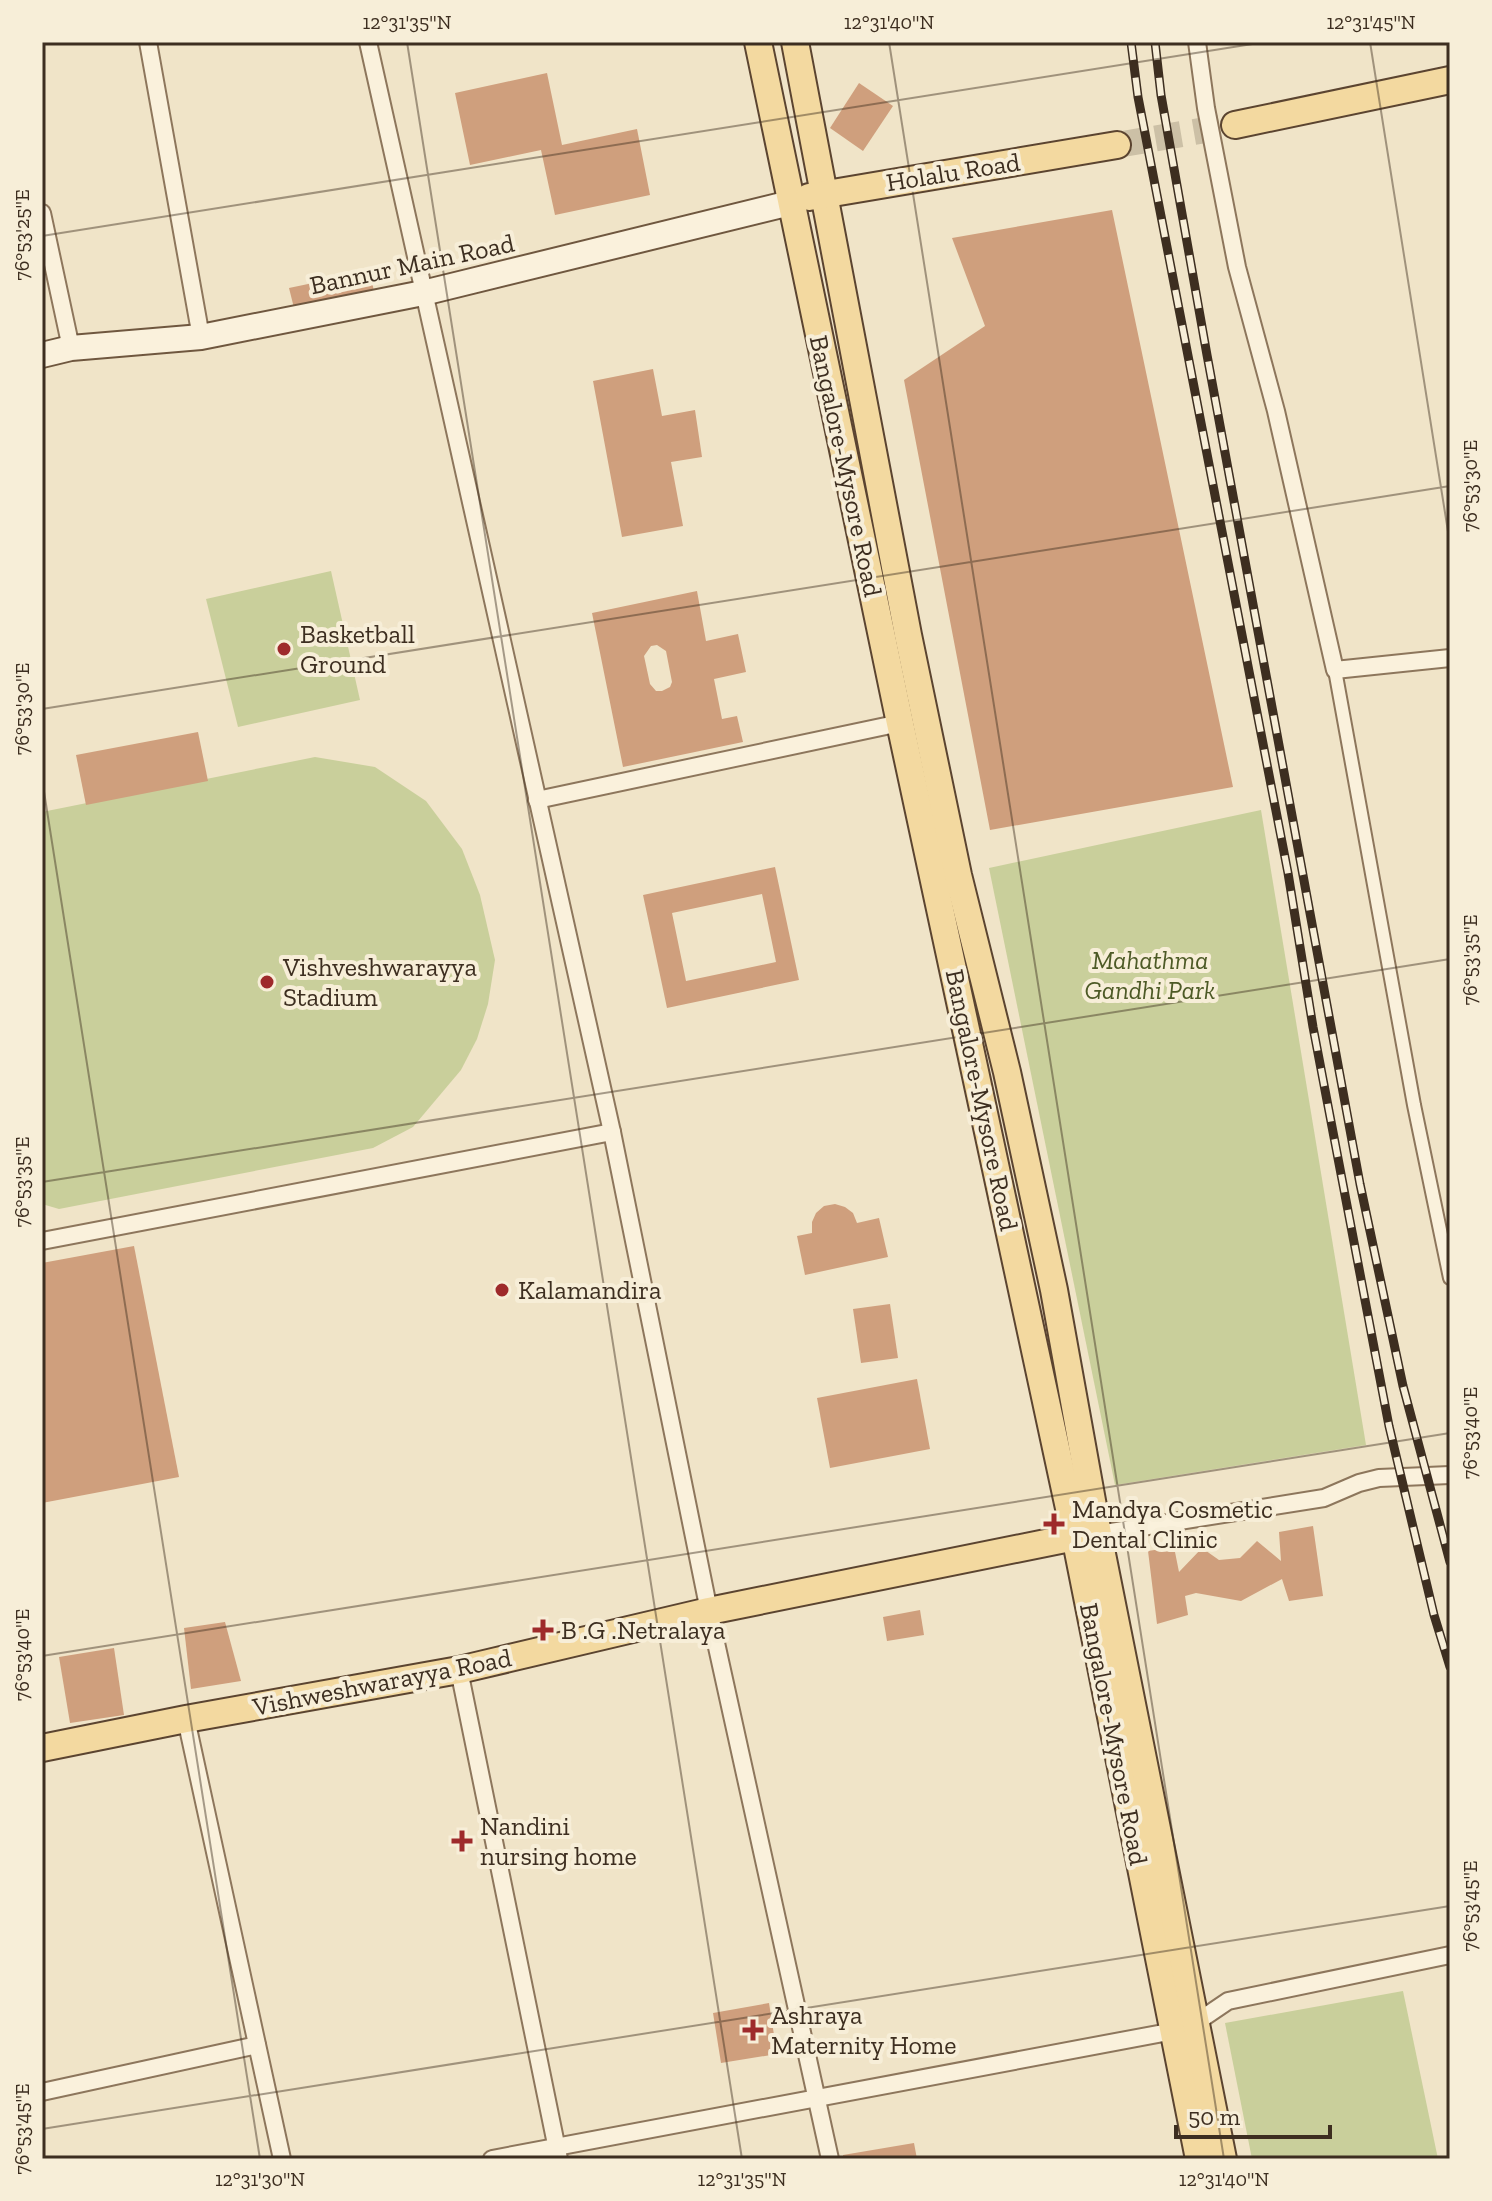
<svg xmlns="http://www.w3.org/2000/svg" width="1492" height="2201" font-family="'Zilla Slab',serif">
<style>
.green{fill:#c9cf9b}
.building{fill:#cf9f7d;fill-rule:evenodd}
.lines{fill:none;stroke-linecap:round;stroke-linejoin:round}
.primary-tunnel{stroke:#ccc0a6;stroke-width:26;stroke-dasharray:26 13;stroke-linecap:butt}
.pedestrian-casing{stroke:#8d765c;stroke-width:16}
.minor-casing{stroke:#8d765c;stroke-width:20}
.secondary-casing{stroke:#6f573f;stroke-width:28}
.primary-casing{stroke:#5b4430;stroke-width:30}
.pedestrian{stroke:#faf1dc;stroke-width:12}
.minor{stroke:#faf1dc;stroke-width:16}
.secondary{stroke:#faf1dc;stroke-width:24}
.primary{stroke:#f3d9a0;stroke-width:26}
.rail-casing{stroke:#3d2e20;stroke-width:9}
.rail{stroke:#f7eed8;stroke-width:6;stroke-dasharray:18;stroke-linecap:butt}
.ticks{fill:none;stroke:#3d2e20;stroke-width:2;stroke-opacity:0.45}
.poi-dot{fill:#9e2a2b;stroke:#f7eed8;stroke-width:3}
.labels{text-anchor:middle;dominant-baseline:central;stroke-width:8;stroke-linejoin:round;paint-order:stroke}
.street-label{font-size:26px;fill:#3d2e20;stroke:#f7eed8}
.poi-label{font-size:26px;fill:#3d2e20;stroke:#f7eed8;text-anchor:start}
.park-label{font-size:26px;font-style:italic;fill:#4d5a26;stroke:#f7eed8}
.neatline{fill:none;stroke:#3d2e20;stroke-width:3}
.ticks-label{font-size:20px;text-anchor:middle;fill:#3d2e20}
</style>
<rect width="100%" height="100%" fill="#f0e4c8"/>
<!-- green -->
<g class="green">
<polygon points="331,571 360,700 238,727 206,599"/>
<polygon points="315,757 375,767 426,801 462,849 480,895 495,960 488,1004 477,1039 461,1070 413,1127 373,1148 59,1209 42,1204 42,812"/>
<polygon points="1261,810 1366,1445 1115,1485 989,868"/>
<polygon points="1403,1991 1438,2159 1252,2159 1225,2023"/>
</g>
<!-- building -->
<g class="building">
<polygon points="547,73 562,145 637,129 650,195 555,215 541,150 470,165 455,93"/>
<polygon points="859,83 893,106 863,151 830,128"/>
<polygon points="1112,210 1233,787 990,830 904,380 985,326 952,238"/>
<polygon points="370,271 374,292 294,308 289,288"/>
<polygon points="653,369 662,416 695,410 702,457 671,462 683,526 622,537 593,381"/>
<path d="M697 591 706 641 738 634 746 672 714 679 722 719 737 716 743 742 623 767 592 613ZM657 645 666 651 672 682 670 687 662 691H656L650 684 644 656 651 646Z"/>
<polygon points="198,732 208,781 86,805 76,755"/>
<path d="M775 867 799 980 667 1008 643 895ZM762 894 776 962 686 981 672 913Z"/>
<polygon points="835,1204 845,1207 853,1213 857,1223 879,1218 888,1257 805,1275 797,1236 812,1233 812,1222 816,1213 824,1206"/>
<polygon points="134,1246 179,1477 42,1503 42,1263"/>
<polygon points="890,1304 898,1358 861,1363 853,1309"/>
<polygon points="917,1379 930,1449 830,1468 817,1398"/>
<polygon points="1313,1526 1323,1596 1289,1601 1282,1579 1241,1601 1196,1593 1185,1596 1188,1615 1157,1624 1148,1551 1174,1547 1179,1572 1202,1548 1219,1560 1240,1558 1257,1541 1281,1561 1279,1532"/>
<polygon points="920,1610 924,1635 887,1641 883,1617"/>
<polygon points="225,1622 241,1681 191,1689 184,1628"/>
<polygon points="114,1648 124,1715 70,1723 59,1657"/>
<polygon points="769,2003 777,2054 721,2063 713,2013"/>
<polygon points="914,2143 917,2159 843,2159 843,2155"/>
</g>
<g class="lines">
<!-- primary-tunnel -->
<polyline class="primary-tunnel" points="1117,145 1235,125"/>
<defs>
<polyline id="pedestrian" points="1335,670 1414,1105 1450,1278"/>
<g id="minor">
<polyline points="148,42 201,337"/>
<polyline points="368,42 612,1132 709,1611 830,2159"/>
<polyline points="1197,42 1206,108 1237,267 1276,411 1335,670 1450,658"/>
<polyline points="42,213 71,348"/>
<polyline points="537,800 900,723"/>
<polyline points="42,1241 612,1132"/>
<polyline points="1098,1534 1324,1498 1359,1483 1379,1478 1450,1475"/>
<polyline points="459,1670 559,2159"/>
<polyline points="186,1719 282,2159"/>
<polyline points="42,2092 257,2045"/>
<polyline points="492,2159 1174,2031 1197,2022 1228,2001 1450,1955"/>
</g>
<polyline id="secondary" points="42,355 71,348 201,337 423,293 790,203"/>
<g id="primary">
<polyline points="758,42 900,723 1075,1536 1199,2159"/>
<polyline points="795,42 908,635 958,875 1007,1072 1054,1290 1098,1534 1223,2159"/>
<polyline points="1235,125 1450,80"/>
<polyline points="809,197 1117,145"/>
<polyline points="42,1748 186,1719 459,1670 709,1611 1090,1534"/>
</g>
</defs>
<!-- pedestrian casing -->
<use href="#pedestrian" class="pedestrian-casing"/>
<!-- minor casing -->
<use href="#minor" class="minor-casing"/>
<!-- secondary casing -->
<use href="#secondary" class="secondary-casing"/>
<!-- primary casing -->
<use href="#primary" class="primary-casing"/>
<!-- pedestrian -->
<use href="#pedestrian" class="pedestrian"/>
<!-- minor -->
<use href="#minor" class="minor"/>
<!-- secondary -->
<use href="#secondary" class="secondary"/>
<!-- primary -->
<use href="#primary" class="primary"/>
<defs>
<g id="rail">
<polyline points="1131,42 1138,97 1288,873 1313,1027 1389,1426 1434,1615 1450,1667"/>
<polyline points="1155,42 1161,95 1207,355 1360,1184 1403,1386 1450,1562"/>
</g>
</defs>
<!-- rail casing -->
<use href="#rail" class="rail-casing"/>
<!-- rail -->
<use href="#rail" class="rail"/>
</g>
<!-- ticks -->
<path class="ticks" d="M407 42 742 2159M889 42 1224 2159M1370 42 1450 544M42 236 1265 42M42 709 1450 486M42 779 260 2159M42 1182 1450 959M42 1656 1450 1433M42 2129 1450 1906"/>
<!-- markers -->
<g class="poi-dot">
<circle cx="284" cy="649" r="8"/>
<circle cx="267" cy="982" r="8"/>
<circle cx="502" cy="1290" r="8"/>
<path d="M1050 1512h8v8h8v8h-8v8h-8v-8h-8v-8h8z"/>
<path d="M539 1618h8v8h8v8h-8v8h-8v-8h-8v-8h8z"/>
<path d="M458 1829h8v8h8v8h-8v8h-8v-8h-8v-8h8z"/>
<path d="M749 2018h8v8h8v8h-8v8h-8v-8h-8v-8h8z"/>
</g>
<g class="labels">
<!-- street labels -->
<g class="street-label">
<text transform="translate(953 172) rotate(-9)">Holalu Road</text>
<text transform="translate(412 264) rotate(-12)">Bannur Main Road</text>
<text transform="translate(846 466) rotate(78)">Bangalore-Mysore Road</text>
<text transform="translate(982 1100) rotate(78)">Bangalore-Mysore Road</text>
<text transform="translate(382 1682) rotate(-11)">Vishweshwarayya Road</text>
<text transform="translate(1114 1734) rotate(79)">Bangalore-Mysore Road</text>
</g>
<!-- poi labels -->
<g class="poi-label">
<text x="300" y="634">Basketball<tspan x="300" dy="30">Ground</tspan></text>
<text x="283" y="967">Vishveshwarayya<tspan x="283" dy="30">Stadium</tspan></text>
<text x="518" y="1290">Kalamandira</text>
<text x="1072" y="1509">Mandya Cosmetic<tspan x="1072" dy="30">Dental Clinic</tspan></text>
<text x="561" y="1630">B .G .Netralaya</text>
<text x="480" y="1826">Nandini<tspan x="480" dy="30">nursing home</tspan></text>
<text x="771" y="2015">Ashraya<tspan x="771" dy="30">Maternity Home</tspan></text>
</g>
<!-- park labels -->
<g class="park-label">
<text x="1150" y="960">Mahathma<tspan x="1150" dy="30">Gandhi Park</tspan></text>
</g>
</g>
<!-- border -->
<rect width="1492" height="2201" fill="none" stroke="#f7eed8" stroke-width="88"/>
<!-- scale -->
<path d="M1176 2125v12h154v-12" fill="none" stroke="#3d2e20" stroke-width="4"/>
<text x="1188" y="2125" font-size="24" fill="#3d2e20" stroke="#f7eed8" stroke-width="6" paint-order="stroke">50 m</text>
<rect x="44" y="44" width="1404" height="2113" class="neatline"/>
<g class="ticks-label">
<text x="407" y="29">12°31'35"N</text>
<text x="889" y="29">12°31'40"N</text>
<text x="1371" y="29">12°31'45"N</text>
<text transform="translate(22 235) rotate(-90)" y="7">76°53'25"E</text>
<text transform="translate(1470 486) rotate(-90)" y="7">76°53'30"E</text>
<text transform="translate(22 709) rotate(-90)" y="7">76°53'30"E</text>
<text transform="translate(1470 960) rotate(-90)" y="7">76°53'35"E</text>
<text transform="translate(22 1182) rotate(-90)" y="7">76°53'35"E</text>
<text transform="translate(1470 1433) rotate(-90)" y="7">76°53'40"E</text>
<text transform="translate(22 1655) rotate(-90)" y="7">76°53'40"E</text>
<text transform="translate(1470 1906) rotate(-90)" y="7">76°53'45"E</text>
<text transform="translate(22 2129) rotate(-90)" y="7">76°53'45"E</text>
<text x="260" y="2186">12°31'30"N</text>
<text x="742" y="2186">12°31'35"N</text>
<text x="1224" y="2186">12°31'40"N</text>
</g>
</svg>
